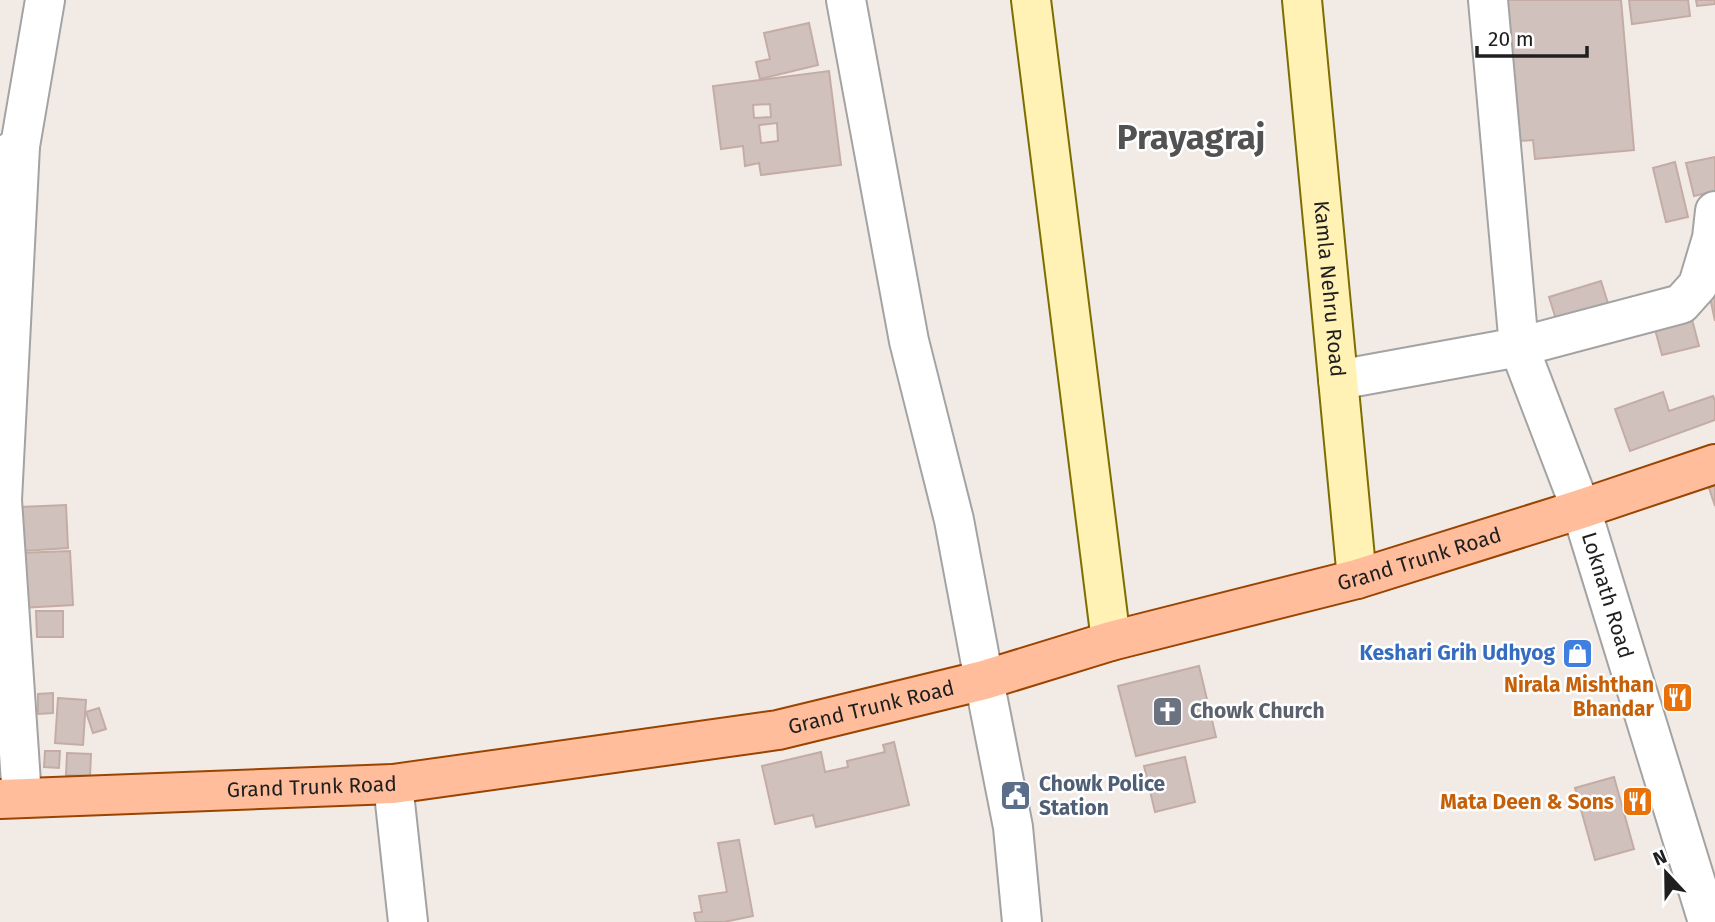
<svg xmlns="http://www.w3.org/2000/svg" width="1715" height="922" font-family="'Fira Sans',sans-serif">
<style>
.building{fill:#d1c1bd;stroke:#c4aca5;stroke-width:2;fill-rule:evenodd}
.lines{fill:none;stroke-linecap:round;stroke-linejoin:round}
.minor-casing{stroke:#a3a3a3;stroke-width:42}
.tertiary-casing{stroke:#a3a3a3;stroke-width:42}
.secondary-casing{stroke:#7c6e00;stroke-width:42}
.primary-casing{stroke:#9a4400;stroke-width:42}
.minor{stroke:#fff;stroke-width:38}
.tertiary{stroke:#fff;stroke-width:38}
.secondary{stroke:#fff2b4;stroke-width:38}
.primary{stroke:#ffbd9b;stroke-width:38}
.labels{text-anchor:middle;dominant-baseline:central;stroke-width:5;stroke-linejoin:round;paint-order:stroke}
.street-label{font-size:21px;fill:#1f1f1f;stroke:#fff}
.shop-label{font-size:21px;font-weight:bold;fill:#366cbe;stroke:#fff;text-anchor:end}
.food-label{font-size:21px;font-weight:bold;fill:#c56008;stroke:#fff;text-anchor:end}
.worship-label{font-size:21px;font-weight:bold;fill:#5b616d;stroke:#fff;text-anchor:start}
.service-label{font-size:21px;font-weight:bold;fill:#4e5e75;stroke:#fff;text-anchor:start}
.town-label{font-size:35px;font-weight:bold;fill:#525252;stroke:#fff}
</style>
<rect width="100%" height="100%" fill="#f1eae5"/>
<!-- building -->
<g class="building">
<polygon points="1507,0 1621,0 1634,150 1535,159 1533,140 1520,141"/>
<polygon points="1629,0 1688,0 1690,16 1632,24"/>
<polygon points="1696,0 1715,0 1715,4 1697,6"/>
<polygon points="809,23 818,65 760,79 756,62 770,59 764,33"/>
<path d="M829 71 841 165 761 175 759 163 745 166 743 146 721 149 713 86ZM770 104 771 117 754 118 753 105ZM777 123 778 141 761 143 759 125Z"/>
<polygon points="1715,157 1715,191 1694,196 1686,163"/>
<polygon points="1675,162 1688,217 1666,222 1653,168"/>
<polygon points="1601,281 1611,313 1559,329 1549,297"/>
<polygon points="1715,286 1715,321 1708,288"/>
<polygon points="1690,312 1699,346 1662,355 1653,322"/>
<polygon points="1663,392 1669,411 1713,396 1715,401 1715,420 1630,451 1615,409"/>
<polygon points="1715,470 1715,506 1704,473"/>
<polygon points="66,505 68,548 22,551 20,507"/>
<polygon points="70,551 73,605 21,608 19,553"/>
<polygon points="36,611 63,611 63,637 37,637"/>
<polygon points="1199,666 1216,737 1136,756 1118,686"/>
<polygon points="53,693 53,713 38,714 38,694"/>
<polygon points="58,698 86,700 83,745 55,743"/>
<polygon points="99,708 106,729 93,733 86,712"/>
<polygon points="894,742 909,805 816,827 813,815 775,824 762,766 821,752 825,772 848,767 847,761 885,752 883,745"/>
<polygon points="45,751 60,751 59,768 44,767"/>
<polygon points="67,753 91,754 90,776 66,775"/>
<polygon points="1185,757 1195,802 1155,812 1144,766"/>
<polygon points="1614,777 1634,849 1595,860 1575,788"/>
<polygon points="739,840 753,916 724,922 696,922 694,913 702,912 699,896 727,892 718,843"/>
</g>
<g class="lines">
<defs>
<g id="minor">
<polyline points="846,0 909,341 954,520 984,680"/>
<path id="s1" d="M1488 0 1519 347 1581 509 1708 922"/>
<polyline points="20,146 2,500 22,798"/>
<polyline points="0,159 20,146 45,0"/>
<polyline points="1338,380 1519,347 1681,304 1698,285 1712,238 1715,211"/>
<polyline points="393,784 408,922"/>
</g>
<polyline id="tertiary" points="984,680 1013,827 1022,922"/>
<g id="secondary">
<polyline points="1031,0 1111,641"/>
<path id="s2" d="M1302 0 1357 579"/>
</g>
<g id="primary">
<path id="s3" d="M0 799 393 784 778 730 984 680 1111 641 1357 579 1581 509 1715 464"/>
</g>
</defs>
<!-- minor casing -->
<use href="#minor" class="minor-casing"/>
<!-- tertiary casing -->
<use href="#tertiary" class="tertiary-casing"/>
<!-- secondary casing -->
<use href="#secondary" class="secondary-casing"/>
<!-- primary casing -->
<use href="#primary" class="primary-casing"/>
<!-- minor -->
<use href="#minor" class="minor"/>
<!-- tertiary -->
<use href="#tertiary" class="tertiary"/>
<!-- secondary -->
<use href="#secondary" class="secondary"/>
<!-- primary -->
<use href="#primary" class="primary"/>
</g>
<!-- icons -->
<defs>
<symbol id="shop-square" viewBox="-11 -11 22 22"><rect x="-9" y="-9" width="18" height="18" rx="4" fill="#3f7fe0" stroke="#fff"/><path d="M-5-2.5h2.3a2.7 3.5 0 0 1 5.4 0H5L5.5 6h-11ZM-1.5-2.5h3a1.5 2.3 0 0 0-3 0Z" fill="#fff"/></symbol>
<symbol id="restaurant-square" viewBox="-11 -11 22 22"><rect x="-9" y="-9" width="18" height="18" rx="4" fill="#e8710a" stroke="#fff"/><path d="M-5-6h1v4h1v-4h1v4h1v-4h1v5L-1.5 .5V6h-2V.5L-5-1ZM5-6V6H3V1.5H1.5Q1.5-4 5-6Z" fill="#fff"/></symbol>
<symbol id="church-square" viewBox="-11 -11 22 22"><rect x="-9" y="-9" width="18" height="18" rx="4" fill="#6b7280" stroke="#fff"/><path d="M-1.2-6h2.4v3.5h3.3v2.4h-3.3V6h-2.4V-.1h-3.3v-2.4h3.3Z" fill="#fff"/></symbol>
<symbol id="civic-square" viewBox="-11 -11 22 22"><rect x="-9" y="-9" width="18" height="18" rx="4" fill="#5c6f8a" stroke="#fff"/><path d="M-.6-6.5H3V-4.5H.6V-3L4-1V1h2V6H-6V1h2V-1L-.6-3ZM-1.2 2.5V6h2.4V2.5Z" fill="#fff"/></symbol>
</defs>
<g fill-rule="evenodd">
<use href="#shop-square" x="1560" y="636" width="35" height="35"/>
<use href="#restaurant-square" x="1660" y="680" width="35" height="35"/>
<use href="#church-square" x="1150" y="694" width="35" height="35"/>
<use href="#civic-square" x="998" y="778" width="35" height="35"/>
<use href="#restaurant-square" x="1620" y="784" width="35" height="35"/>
</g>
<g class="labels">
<!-- street labels -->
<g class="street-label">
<text stroke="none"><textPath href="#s2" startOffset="290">Kamla Nehru Road</textPath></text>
<text stroke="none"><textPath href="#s3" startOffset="1446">Grand Trunk Road</textPath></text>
<text stroke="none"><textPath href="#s1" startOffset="612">Loknath Road</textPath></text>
<text stroke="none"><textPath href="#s3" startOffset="878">Grand Trunk Road</textPath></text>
<text stroke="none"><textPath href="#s3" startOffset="312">Grand Trunk Road</textPath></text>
</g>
<!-- shop labels -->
<g class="shop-label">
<text x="1555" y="653">Keshari Grih Udhyog</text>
</g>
<!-- food labels -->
<g class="food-label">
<text x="1654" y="685">Nirala Mishthan<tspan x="1654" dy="24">Bhandar</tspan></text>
<text x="1614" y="802">Mata Deen &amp; Sons</text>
</g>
<!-- worship labels -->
<g class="worship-label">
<text x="1190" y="711">Chowk Church</text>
</g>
<!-- service labels -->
<g class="service-label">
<text x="1039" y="784">Chowk Police<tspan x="1039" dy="24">Station</tspan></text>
</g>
<!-- town labels -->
<g class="town-label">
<text x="1191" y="137">Prayagraj</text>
</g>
</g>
<!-- north arrow -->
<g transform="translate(1666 873) rotate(338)" stroke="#ffffff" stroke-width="5" paint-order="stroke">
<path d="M0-5L12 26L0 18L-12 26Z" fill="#1f1f1f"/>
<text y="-10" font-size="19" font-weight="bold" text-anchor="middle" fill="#1f1f1f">N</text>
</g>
<!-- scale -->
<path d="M1477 46v10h110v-10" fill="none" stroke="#1f1f1f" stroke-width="3.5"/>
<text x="1488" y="46" font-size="21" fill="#1f1f1f" stroke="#ffffff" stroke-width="5" paint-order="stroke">20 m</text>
</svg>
